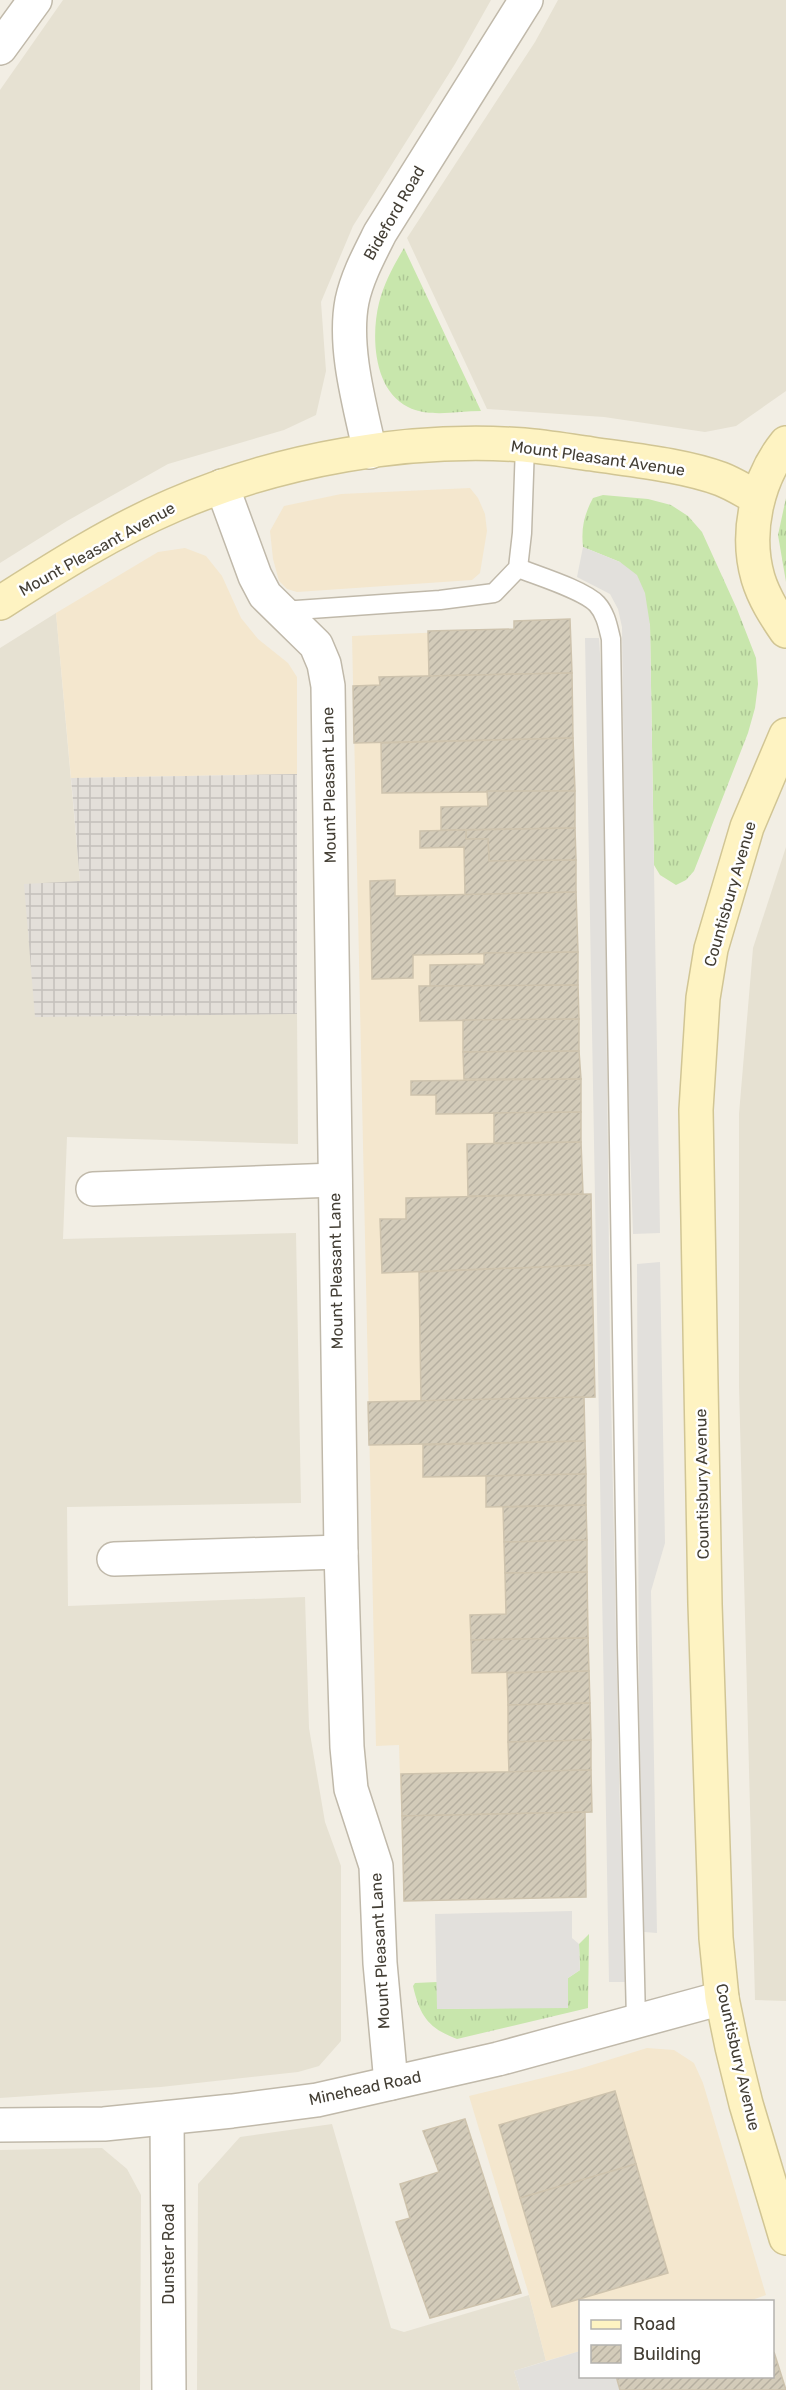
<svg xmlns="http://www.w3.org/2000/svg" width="786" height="2390" font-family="Rubik,sans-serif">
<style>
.residential{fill:#e6e1d2}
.commercial{fill:#f4e7ce}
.industrial{fill:url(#industrial-grid)}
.grass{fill:url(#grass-tufts)}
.parking{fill:#e2e0dc}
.building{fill:url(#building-hatch);stroke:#cec3ad;stroke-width:1.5}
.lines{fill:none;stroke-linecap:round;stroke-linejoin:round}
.lane-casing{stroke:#c0b9aa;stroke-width:21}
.street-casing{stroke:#c0b9aa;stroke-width:36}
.secondary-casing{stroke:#d1c594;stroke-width:36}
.lane{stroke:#fff;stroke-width:18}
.street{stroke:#fff;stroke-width:33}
.secondary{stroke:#fef3c2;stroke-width:33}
.labels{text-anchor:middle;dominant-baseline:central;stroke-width:5;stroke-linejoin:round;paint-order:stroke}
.street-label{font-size:16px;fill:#433e34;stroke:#fff}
</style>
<defs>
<pattern id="industrial-grid" width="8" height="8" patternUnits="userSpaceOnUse" patternTransform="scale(1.5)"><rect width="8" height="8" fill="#e3dfd9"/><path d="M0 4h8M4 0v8" fill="none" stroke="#c4c0bb"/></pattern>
<pattern id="grass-tufts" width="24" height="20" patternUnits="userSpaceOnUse" patternTransform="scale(1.5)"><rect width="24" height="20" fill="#c8e6ac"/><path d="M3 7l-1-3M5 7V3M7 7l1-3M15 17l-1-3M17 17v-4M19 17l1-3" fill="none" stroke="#adc695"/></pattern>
<pattern id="building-hatch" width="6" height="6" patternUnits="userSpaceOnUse" patternTransform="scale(1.5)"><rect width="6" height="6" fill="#d3cbb9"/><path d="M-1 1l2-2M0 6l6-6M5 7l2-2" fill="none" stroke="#b6afa0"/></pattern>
</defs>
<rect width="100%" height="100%" fill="#f2eee4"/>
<!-- residential -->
<g class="residential">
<polygon points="63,0 491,0 455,64 353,226 321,302 326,371 316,415 284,430 168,464 67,521 0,563 0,90"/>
<polygon points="558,0 786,0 786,391 736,426 705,432 604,417 487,409 407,238 535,42"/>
<polygon points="56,613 80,881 35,1016 297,1014 298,1144 67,1137 63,1239 296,1233 301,1503 67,1507 68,1606 305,1597 309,1728 325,1822 341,1866 341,2041 319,2066 298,2072 161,2087 0,2098 0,648"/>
<polygon points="786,847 786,2001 755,2000 739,1386 739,1114 753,948"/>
<polygon points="332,2124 391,2328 404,2332 529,2295 546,2361 514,2371 520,2390 197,2390 198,2184 240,2137"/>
<polygon points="102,2148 127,2169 141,2195 140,2390 0,2390 0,2150"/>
</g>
<!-- commercial -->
<g class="commercial">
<polygon points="470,488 478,498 485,514 487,531 480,573 472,580 297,592 287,589 279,581 273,559 270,531 284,506 341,494"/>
<polygon points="185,548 206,556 222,576 241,618 258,639 288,663 297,677 297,774 71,778 56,613 158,552"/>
<polygon points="570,619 581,1142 583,1194 591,1194 595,1397 584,1398 592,1812 585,1813 586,1897 404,1901 399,1745 376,1746 352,636 514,629 514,621"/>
<polygon points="647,2048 674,2050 694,2063 703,2083 766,2295 746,2302 580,2302 580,2351 546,2361 529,2295 469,2096 579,2069"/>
</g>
<!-- industrial -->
<polygon class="industrial" points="297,774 297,1014 35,1017 24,884 80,881 71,778"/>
<!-- grass -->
<g class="grass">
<path d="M404 248 481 411C458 411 429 418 408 407 373 390 371 335 379 303 384 283 394 265 404 248Z"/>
<path d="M603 495 648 499 671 505 688 516 702 532 737 609 756 658 758 684 755 708 748 733 694 871 686 880 676 885 660 875 654 865 650 625 620 562 583 547C581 528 584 515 593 498Z"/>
<polygon points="786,498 786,582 778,535"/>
<path d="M589 1934 588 2008 457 2039C428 2028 420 2016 413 1986L415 1983 437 1982 438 2009 568 2007V1978L580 1970 579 1944Z"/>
</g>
<!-- parking -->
<g class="parking">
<polygon points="583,547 620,562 637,575 645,593 650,625 660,1233 633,1234 627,1056 622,627 618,609 610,594 577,577"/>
<polygon points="585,638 599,638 603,701 610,1348 620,1821 626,1982 609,1982"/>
<polygon points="660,1262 665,1543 651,1591 657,1933 644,1932 639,1709 637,1264"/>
<polygon points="572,1911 572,1938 579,1944 580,1970 568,1978 568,2008 437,2009 435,1914"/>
<polygon points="580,2351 580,2376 616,2377 620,2390 520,2390 514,2371"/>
</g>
<!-- building -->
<g class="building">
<polygon points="570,619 572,673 429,676 428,631 514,629 514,621"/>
<polygon points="572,673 573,738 354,743 353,686 380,685 379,677"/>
<polygon points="573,738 575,791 382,793 381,743"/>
<polygon points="487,791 575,791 575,828 441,830 441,807 488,806"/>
<polygon points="575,828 576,860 489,861 488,839 466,839 466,830"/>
<polygon points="466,830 466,839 488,839 489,861 576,860 576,892 465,895 464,847 420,848 420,831"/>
<polygon points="395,880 395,896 576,892 578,952 413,955 413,978 372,979 370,881"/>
<polygon points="578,952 578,985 430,987 430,965 484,964 484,953"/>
<polygon points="578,985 579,1019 420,1021 419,986"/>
<polygon points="579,1019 579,1051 463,1052 463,1020"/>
<polygon points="579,1051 581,1079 464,1079 463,1052"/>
<polygon points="581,1079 581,1112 436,1114 436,1095 411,1095 411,1081"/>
<polygon points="581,1112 581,1142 494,1143 494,1113"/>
<polygon points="581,1142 583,1194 468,1196 467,1144"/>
<polygon points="591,1194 592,1265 382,1273 380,1219 406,1219 406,1198"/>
<polygon points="592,1265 595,1397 421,1401 419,1272"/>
<polygon points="584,1397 585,1441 369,1445 368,1402"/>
<polygon points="585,1441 586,1474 423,1477 423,1445"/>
<polygon points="586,1474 586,1505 486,1507 486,1476"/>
<polygon points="586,1505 587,1540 504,1542 503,1507"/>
<polygon points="587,1540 587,1572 505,1573 504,1542"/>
<polygon points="587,1572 588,1638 471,1640 470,1615 506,1614 505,1573"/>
<polygon points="588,1638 589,1671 472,1673 471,1640"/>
<polygon points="589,1671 590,1703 508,1705 507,1673"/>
<polygon points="590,1703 591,1740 508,1742 508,1705"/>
<polygon points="591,1740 591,1770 509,1772 508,1742"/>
<polygon points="591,1770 592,1812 402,1816 401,1774"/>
<polygon points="585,1812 586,1897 404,1901 402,1816"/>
<polygon points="615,2091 636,2164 520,2198 499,2125"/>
<polygon points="465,2119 521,2293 430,2318 396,2222 410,2218 400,2184 439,2172 423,2131"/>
<polygon points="636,2164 668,2273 552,2307 520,2198"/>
<polygon points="774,2352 786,2390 620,2390 616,2376 772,2376"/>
</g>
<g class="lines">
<defs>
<g id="lane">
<path d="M518 568C538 576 584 590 597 604 606 614 608 627 611 639L627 1646 636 2020"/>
<polyline points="282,611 440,600 494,593 518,568 522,533 525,445"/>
</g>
<g id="street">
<polyline points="0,48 35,0"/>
<path d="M370 452C360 406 343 347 352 301 357 277 369 255 380 233L526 0"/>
<polyline points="222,486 255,576 265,595 316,645 324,664 328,686 341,1552 347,1747 351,1789 376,1866 380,1963 391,2083"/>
<polyline points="93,1189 335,1180"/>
<polyline points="114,1559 341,1552"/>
<polyline points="167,2118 169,2390"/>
<polyline points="0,2125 104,2124 232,2111 317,2100 498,2059 722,1998"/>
</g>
<g id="secondary">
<path d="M786 443C757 479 745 533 758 578 764 598 775 615 786 631"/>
<path d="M0 603C55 568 113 531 174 505 281 459 408 437 524 445 547 447 570 451 592 454 632 460 683 465 721 479 734 484 746 492 758 498"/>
<polyline points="786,735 747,827 711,949 703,998 696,1110 705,1604 716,1938 722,1998 732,2047 746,2104 786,2238"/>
</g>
</defs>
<!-- lane casing -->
<use href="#lane" class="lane-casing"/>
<!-- street casing -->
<use href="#street" class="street-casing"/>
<!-- secondary casing -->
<use href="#secondary" class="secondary-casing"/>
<!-- lane -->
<use href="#lane" class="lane"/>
<!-- street -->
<use href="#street" class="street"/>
<!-- secondary -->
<use href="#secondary" class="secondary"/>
</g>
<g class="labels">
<!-- street labels -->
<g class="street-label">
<text transform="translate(394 213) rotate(-60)">Bideford Road</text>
<text transform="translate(598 458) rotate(8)">Mount Pleasant Avenue</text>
<text transform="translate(97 549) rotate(-29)">Mount Pleasant Avenue</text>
<text transform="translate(329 785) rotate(-91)">Mount Pleasant Lane</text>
<text transform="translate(730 894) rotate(-74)">Countisbury Avenue</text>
<text transform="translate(336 1271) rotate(-91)">Mount Pleasant Lane</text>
<text transform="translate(702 1484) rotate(-91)">Countisbury Avenue</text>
<text transform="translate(380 1951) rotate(-93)">Mount Pleasant Lane</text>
<text transform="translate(738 2057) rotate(77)">Countisbury Avenue</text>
<text transform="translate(365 2088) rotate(-12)">Minehead Road</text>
<text transform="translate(168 2254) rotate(-90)">Dunster Road</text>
</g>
</g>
<!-- legend -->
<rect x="579" y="2300" width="195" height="78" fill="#ffffff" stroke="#b4b2ae" stroke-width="1.5"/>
<rect x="591" y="2320" width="30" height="9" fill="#fef3c2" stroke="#b4b2ae" stroke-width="1.5"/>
<text x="633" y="2330" font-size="18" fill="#433e34">Road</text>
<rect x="591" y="2345" width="30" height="18" fill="url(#building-hatch)" stroke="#b4b2ae" stroke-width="1.5"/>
<text x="633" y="2360" font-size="18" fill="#433e34">Building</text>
</svg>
